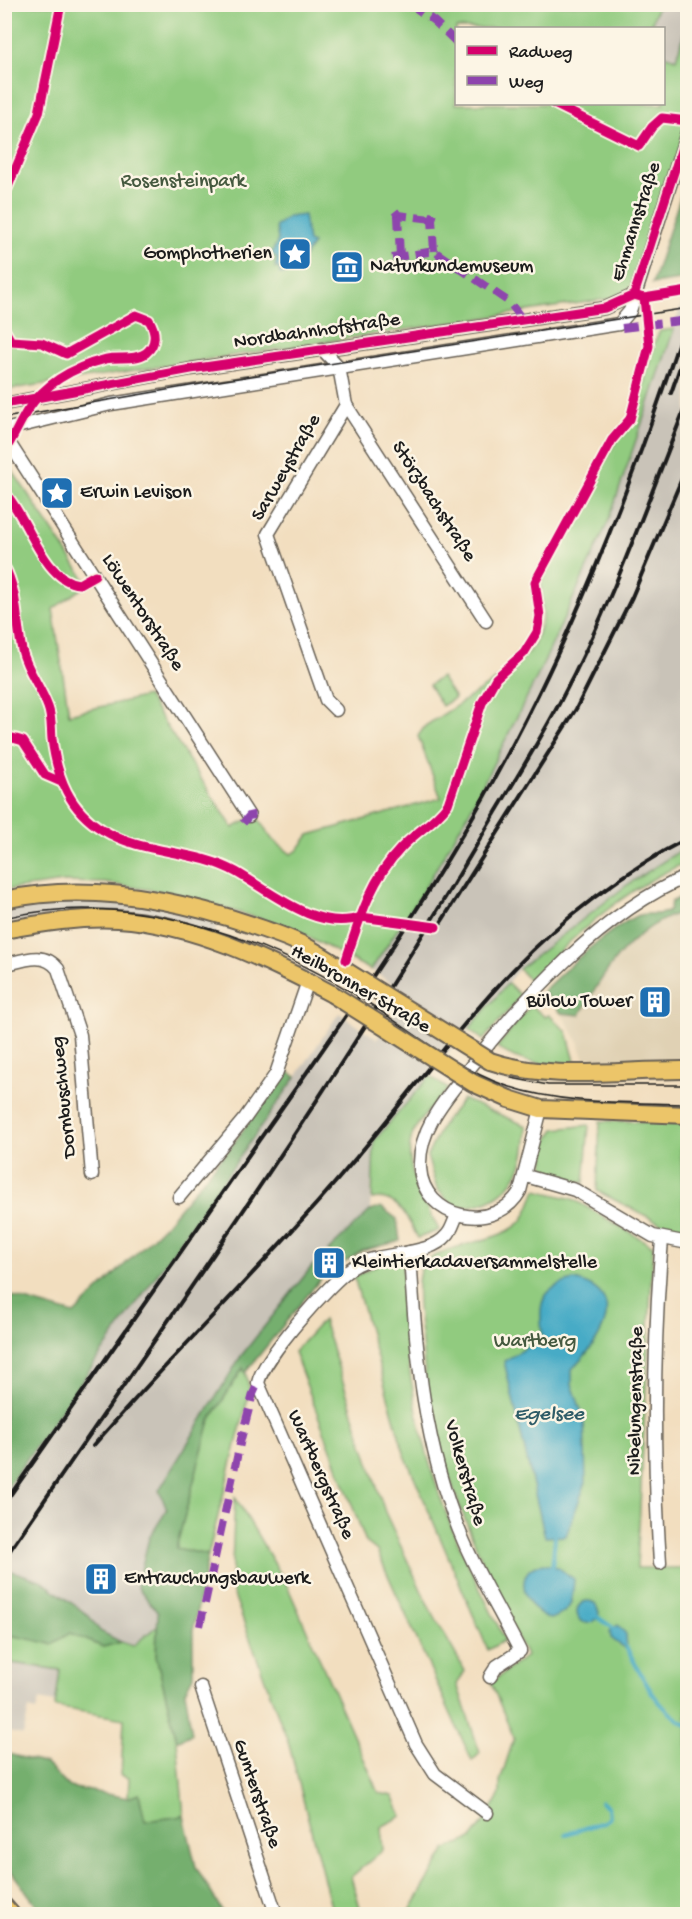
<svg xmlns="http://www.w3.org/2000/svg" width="692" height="1919" font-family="'Gochi Hand',sans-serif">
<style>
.built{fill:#e0d1b4}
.industrial{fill:#c9c3b8}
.green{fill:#91cb7f;stroke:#56744e;stroke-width:1.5}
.forest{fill:#74af6e;stroke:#486645;stroke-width:1.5}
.water{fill:#46abc6;stroke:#316471;stroke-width:1.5}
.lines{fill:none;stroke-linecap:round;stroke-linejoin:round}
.stream{stroke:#46abc6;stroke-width:4}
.minor-casing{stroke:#676055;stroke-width:15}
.major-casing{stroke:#676055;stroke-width:20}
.minor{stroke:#fff;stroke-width:12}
.major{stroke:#ecc569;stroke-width:16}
.tram{stroke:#1c1c1c;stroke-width:1.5}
.rail{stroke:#1c1c1c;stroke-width:4}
.major-bridge-casing{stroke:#676055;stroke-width:20;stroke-linecap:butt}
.major-bridge{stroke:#ecc569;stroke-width:16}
.quiet{stroke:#8e44ad;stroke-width:8;stroke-dasharray:15 8;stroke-linecap:butt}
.cycleway-casing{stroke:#fcf5e5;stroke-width:13}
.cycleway{stroke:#d6006c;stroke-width:9}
.labels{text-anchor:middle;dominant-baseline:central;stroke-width:5;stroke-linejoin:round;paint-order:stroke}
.park-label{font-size:20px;fill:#45593f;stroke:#fcf5e5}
.street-label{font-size:20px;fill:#1c1c1c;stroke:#fcf5e5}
.poi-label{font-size:20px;fill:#1c1c1c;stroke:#fcf5e5;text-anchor:start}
.water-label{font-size:21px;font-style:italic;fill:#2f5c68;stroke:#fcf5e5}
</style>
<rect width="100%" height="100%" fill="#fcf5e5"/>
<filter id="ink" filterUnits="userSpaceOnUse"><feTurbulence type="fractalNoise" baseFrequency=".0167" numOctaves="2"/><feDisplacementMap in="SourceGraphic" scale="12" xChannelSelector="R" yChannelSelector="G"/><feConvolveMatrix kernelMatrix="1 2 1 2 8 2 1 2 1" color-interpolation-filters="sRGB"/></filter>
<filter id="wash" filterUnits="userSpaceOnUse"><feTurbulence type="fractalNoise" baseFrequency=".008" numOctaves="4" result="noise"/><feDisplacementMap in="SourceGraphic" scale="24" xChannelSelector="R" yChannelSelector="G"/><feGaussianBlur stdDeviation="1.35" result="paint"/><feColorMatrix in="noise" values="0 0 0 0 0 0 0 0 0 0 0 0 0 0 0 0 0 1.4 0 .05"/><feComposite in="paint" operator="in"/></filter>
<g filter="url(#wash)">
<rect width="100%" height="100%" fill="#f2debf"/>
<!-- built -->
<polygon class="built" points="687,910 687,1063 587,1065 578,1041 561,1013 580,1015 604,971 631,942 676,913"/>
<!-- industrial -->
<g class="industrial">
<polygon points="658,5 687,5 687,24 676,59 664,55 664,28 650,28"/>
<polygon points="687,288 687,846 627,885 519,969 374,1141 370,1211 329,1251 340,1261 331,1271 319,1263 313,1265 241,1356 159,1490 167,1510 149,1538 137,1585 158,1613 157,1626 133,1646 121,1642 100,1631 88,1615 40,1580 5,1569 5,1490 296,1077 339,1013 377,1039 408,994 371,970 423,891 468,814 540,671 608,522"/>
<polygon points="44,900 134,901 217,919 215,934 172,922 5,922 4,907"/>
<polygon points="4,1662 61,1670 55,1703 39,1700 36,1711 29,1709 23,1735 5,1731"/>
</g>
<!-- green -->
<g class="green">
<polygon points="5,5 658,5 650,28 456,28 456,104 664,104 664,55 676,59 687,24 687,129 634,295 5,390"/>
<polygon points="674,329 608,522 540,671 468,814 423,891 371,970 292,928 172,893 105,883 64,882 5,890 4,458 88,584 53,609 69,714 147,696 233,828 256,815 272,839 291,854 297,851 309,835 441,798 418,736 425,726 513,669 534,645 543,617 541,581 616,440 630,426 635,414 655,341 660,331"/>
<polygon points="441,677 455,698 442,706 429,685"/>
<path d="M687 846V862C627 887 575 934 530 981L519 969 627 885Z"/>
<polygon points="508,983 521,996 483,1040 469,1029"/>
<path d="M531 1005 545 1017 549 1015 567 1032 576 1065C548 1065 520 1065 497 1047Z"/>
<path d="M430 1076 448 1089C438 1101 423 1114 415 1129 398 1160 425 1203 439 1230L418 1238C408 1219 398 1194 372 1199L374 1141Z"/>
<path d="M463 1099 527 1126C526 1138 526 1152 522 1163 511 1194 485 1208 454 1207L437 1189 427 1156 443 1124Z"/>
<polygon points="600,1121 687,1122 687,1146 681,1147 684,1228 664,1225 597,1191"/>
<polygon points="589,1125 584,1183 543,1173 547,1141 555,1129"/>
<path d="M536 1190 573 1199 653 1246 637 1568H687V1914H408L446 1849 471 1839 489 1815 500 1793V1781L514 1738 491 1683 526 1656C489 1576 450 1498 431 1411 425 1386 424 1360 421 1334 419 1319 414 1280 422 1267 439 1241 504 1245 523 1219 529 1211 532 1199 536 1190Z"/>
<path d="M384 1261 403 1262C400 1353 421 1457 457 1540 472 1574 489 1607 505 1640L488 1650 404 1453 354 1277Z"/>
<polygon points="323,1320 385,1512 429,1607 465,1671 457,1684 480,1753 472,1761 377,1551 366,1542 294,1352"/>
<polygon points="244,1367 250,1390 208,1555 176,1548 210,1420"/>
<polygon points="235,1497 286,1583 379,1793 393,1796 402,1816 381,1827 383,1850 351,1877 362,1914 334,1914 330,1903 289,1745 231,1587"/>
<polygon points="157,1626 156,1656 177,1741 184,1816 144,1821 139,1794 128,1798 129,1778 121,1775 124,1719 55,1707 60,1670 5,1662 4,1634 10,1637 70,1633 103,1647 121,1642 133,1646"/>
</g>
<!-- forest -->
<g class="forest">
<polygon points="687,176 687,279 652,284"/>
<path d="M687 894V910C632 927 606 968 580 1015L561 1013 543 991C571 964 600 936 634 917 647 910 657 918 669 911L671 902Z"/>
<polygon points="286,1070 296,1077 5,1490 4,1314 11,1296 74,1314 165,1225 233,1144"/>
<polygon points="381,1207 397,1219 400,1241 362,1251 323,1276 245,1373 243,1368 210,1420 176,1548 208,1555 193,1631 193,1676 185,1691 192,1734 177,1741 156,1656 158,1613 137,1586 149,1538 167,1510 159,1490 241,1356 313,1265 319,1263 331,1271 340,1261 328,1251 370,1211"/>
<polygon points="5,1569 40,1580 88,1615 100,1631 121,1642 103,1647 70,1633 52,1644 5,1634"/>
<polygon points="5,1753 46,1764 69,1787 128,1798 139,1794 145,1821 184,1816 196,1867 224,1914 43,1914 5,1863"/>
</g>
<!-- water -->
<g class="water">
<polygon points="304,215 308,242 313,244 293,272 280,274 279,268 275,268 277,259 272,253 278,240 276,226 288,217"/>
<path d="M574 1280C633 1294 599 1343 572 1369V1384L584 1419 586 1482 566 1536 545 1537 504 1361 543 1338C538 1307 538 1288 574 1280Z"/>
<path d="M543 1564 557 1567 574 1579C572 1601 574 1610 551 1619 526 1613 509 1569 543 1564Z"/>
<circle cx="588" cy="1612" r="11"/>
<polygon points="618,1625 626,1634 627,1650 611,1638 610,1631"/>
</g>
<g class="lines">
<!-- stream -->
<g class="stream">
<polyline points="552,1569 555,1537"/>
<polyline points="596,1616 616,1630"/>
<path d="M626 1647C645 1680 653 1705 688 1726"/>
<polyline points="566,1834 604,1822 609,1818 608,1807 601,1802"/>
</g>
</g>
</g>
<g filter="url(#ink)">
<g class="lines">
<defs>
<g id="minor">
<polyline points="322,349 339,367 346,405 268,534 326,700 336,710"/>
<polyline points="4,404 191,369 605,308 634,295"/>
<polyline points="346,405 486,621"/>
<polyline points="249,816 6,438 4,430 111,404 619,324 630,311 688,129"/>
<path d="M4 965C24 960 44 951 58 969L80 1035 92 1175"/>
<path d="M541 1109 520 1191C495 1235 423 1219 420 1168 418 1129 446 1098 469 1069 523 998 604 911 688 876"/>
<polyline points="526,1176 575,1190 653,1236 688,1243"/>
<polyline points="179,1197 245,1118 276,1074 308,981"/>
<path d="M457 1215C454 1221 452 1230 447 1235 428 1258 381 1250 353 1267 330 1282 263 1358 258 1383L416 1744 435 1774 487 1813"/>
<path d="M410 1252C415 1350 424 1451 464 1542 480 1579 502 1615 520 1651L497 1666 490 1677"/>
<path d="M660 1563C653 1456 653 1347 662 1240"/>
<polyline points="201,1687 276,1914"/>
</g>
<g id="major">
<path d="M4 900C87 882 173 898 252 925 267 931 284 935 299 943 315 951 330 961 346 971"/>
<path d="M4 930C42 923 80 917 118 919 194 924 266 959 332 994"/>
<path d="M490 1061C552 1082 623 1069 688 1070"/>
<polyline points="473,1083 509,1099 541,1109 688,1115"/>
<polyline points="4,1906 11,1914"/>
</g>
</defs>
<!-- minor casing -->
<use href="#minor" class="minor-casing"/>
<!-- major casing -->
<use href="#major" class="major-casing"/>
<!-- minor -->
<use href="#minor" class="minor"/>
<!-- major -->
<use href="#major" class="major"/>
<!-- tram -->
<g class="tram">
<polyline points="4,418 213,382 688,308"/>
<path d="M4 918C128 889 264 935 367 1002 413 1032 455 1068 507 1086 564 1105 628 1102 688 1104"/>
<polyline points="511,1078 548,1085 688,1085"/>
</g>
<!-- rail -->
<g class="rail">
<polyline points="671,393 688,344"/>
<polyline points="440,924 576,709 632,597 688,464"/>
<path d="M93 1446C171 1357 255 1274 333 1185 395 1115 449 1036 514 969 560 920 627 869 688 838"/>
<path d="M4 1504C88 1385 171 1265 255 1146 332 1037 410 927 476 811 567 654 632 486 688 314"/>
<path d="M4 1559C165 1324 331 1092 476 846 504 797 535 750 561 700 612 604 648 500 688 400"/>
</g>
<defs>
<g id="major-bridge">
<polyline points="346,971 490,1061"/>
<polyline points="332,994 473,1083"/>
</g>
</defs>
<!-- major-bridge casing -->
<use href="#major-bridge" class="major-bridge-casing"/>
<!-- major-bridge -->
<use href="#major-bridge" class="major-bridge"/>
<!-- quiet -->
<g class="quiet">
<polyline points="410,4 434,21 456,42"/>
<polyline points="395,211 398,215 432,219"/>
<polyline points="398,215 400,257"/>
<polyline points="434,251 432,219 435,211"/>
<polyline points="392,258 434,251 509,302 523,320"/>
<polyline points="622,328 688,320"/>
<polyline points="243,823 249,816 258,814"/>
<polyline points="200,1626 241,1439 253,1394 258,1383"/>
</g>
<defs>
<g id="cycleway">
<polyline points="554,104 639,146 652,127 662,118 688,121"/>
<polyline points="4,196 39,113 61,4"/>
<polyline points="634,295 688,129"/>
<path d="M4 329 11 341 42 343 66 354 136 315 149 320C156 331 157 344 146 353 135 361 118 356 106 359 74 367 45 383 27 411 19 424 13 439 4 452"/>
<polyline points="4,404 191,369 605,308 634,295 644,298 688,291"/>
<path d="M4 492C27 515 43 581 79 584L95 575"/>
<path d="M4 566C18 590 16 623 22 650 27 671 41 687 48 707 52 717 51 728 52 739 57 777 69 810 103 830 143 855 195 849 236 872 271 892 318 933 361 917"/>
<polyline points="4,741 13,738 23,741 45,775 61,782"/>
<polyline points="361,917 436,927"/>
<path d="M346 960C359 920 371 879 401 848 416 832 435 822 448 804L482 703 496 678 524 653 537 632 540 616 535 582 612 440 630 419 649 346 644 298"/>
</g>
</defs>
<!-- cycleway casing -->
<use href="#cycleway" class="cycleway-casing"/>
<!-- cycleway -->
<use href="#cycleway" class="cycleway"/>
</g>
</g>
<!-- icons -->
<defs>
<symbol id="sight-square" viewBox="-11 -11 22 22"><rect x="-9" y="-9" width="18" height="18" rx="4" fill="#1f6fb2" stroke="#fcf5e5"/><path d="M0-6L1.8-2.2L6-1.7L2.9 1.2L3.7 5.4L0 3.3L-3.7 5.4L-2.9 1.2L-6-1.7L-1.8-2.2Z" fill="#fff"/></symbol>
<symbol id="museum-square" viewBox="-11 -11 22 22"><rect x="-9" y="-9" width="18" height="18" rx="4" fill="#1f6fb2" stroke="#fcf5e5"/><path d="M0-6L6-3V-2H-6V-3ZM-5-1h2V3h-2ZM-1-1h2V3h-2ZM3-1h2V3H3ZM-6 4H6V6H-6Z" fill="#fff"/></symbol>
<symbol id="building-square" viewBox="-11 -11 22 22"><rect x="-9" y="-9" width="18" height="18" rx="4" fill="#1f6fb2" stroke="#fcf5e5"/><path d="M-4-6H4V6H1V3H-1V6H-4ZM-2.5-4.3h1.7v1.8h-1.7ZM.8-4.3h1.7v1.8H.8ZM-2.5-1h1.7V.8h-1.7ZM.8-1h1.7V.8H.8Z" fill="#fff"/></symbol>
</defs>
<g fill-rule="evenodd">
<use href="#sight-square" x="276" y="235" width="38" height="38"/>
<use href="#museum-square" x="328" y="248" width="38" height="38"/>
<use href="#sight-square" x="38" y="474" width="38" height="38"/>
<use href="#building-square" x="636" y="983" width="38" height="38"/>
<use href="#building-square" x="310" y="1244" width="38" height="38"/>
<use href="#building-square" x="82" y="1560" width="38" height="38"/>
</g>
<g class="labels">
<!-- park labels -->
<g class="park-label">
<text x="183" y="182">Rosensteinpark</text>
<text x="535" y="1342">Wartberg</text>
</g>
<!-- street labels -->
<g class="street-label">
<text transform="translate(637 222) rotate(-72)">Ehmannstraße</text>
<text transform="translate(317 332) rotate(-8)">Nordbahnhofstraße</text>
<text transform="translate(287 468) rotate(-60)">Sarweystraße</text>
<text transform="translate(433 502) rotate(57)">Störzbachstraße</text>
<text transform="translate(142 613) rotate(57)">Löwentorstraße</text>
<text transform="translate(360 990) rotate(30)">Heilbronner Straße</text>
<text transform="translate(65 1097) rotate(-96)">Dornbuschweg</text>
<text transform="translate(637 1401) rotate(-89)">Nibelungenstraße</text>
<text transform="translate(464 1473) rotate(74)">Volkerstraße</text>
<text transform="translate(320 1475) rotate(66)">Wartbergstraße</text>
<text transform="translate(256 1794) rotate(71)">Gunterstraße</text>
</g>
<!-- poi labels -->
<g class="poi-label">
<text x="272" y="254" text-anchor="end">Gomphotherien</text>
<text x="370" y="267">Naturkundemuseum</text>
<text x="80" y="493">Erwin Levison</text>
<text x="632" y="1002" text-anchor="end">Bülow Tower</text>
<text x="352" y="1263">Kleintierkadaversammelstelle</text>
<text x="124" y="1579">Entrauchungsbauwerk</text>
</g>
<!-- water labels -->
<g class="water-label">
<text x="549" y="1415">Egelsee</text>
</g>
</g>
<!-- margin -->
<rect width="692" height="1919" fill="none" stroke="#fcf5e5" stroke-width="24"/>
<!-- legend -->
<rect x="455" y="27" width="210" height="78" fill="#fcf5e5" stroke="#a29e95" stroke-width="1.5"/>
<rect x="467" y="46" width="30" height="9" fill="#d6006c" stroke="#a29e95" stroke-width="1.5"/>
<text x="509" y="57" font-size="18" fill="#1c1c1c">Radweg</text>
<rect x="467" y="76" width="30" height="9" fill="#8e44ad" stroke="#a29e95" stroke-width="1.5"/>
<text x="509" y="87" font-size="18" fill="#1c1c1c">Weg</text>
</svg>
